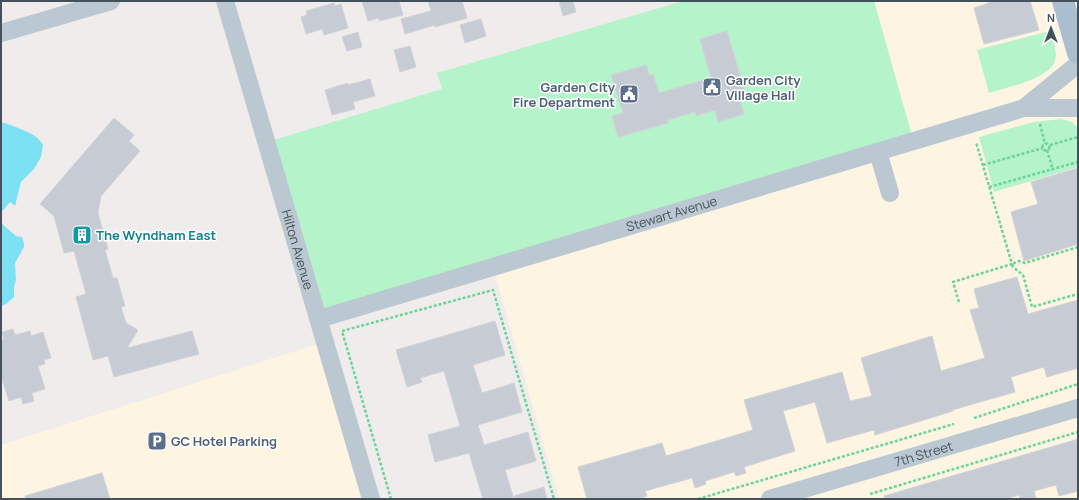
<svg xmlns="http://www.w3.org/2000/svg" width="1079" height="500" font-family="Manrope,sans-serif">
<style>
.commercial{fill:#fdf4e2}
.green{fill:#b5f3ca}
.water{fill:#7de1f4}
.building{fill:#c7cbd3;stroke:#d0d3d9}
.lines{fill:none;stroke-linecap:round;stroke-linejoin:round}
.path{stroke:#6ad49a;stroke-width:2.5;stroke-dasharray:3 2;stroke-linecap:butt}
.minor{stroke:#bbc8d1;stroke-width:18}
.major{stroke:#a9becf;stroke-width:22}
.labels{text-anchor:middle;dominant-baseline:central;stroke-width:3;stroke-linejoin:round;paint-order:stroke}
.service-label{font-size:13px;font-weight:bold;fill:#4e5e75;stroke:#fff;text-anchor:start}
.street-label{font-size:13px;fill:#43515c;stroke:#fff}
.culture-label{font-size:13px;font-weight:bold;fill:#0d838f;stroke:#fff;text-anchor:start}
</style>
<rect width="100%" height="100%" fill="#f0ecec"/>
<!-- commercial -->
<g class="commercial">
<polygon points="874,1 1078,1 1078,499 559,499 493,267 914,143"/>
<polygon points="324,342 370,499 1,499 1,445"/>
</g>
<!-- green -->
<g class="green">
<polygon points="683,1 874,1 914,143 319,319 267,142 442,89 437,73"/>
<path d="M1050 31C1053 40 1058 52 1055 61 1049 79 1005 88 989 93L977 50Z"/>
<polygon points="1061,119 1072,122 1078,128 1078,167 994,192 979,137 1034,122"/>
</g>
<!-- water -->
<g class="water">
<path d="M1 122C6 123 9 125 13 126 25 131 37 134 43 145L41 157 34 169 21 182 15 206 10 202 1 213Z"/>
<polygon points="1,223 16,236 22,237 24,243 24,247 15,263 16,280 14,287 14,297 6,304 1,306"/>
</g>
<!-- building -->
<g class="building">
<polygon points="362,1 399,1 403,15 379,21 379,18 368,21"/>
<polygon points="428,1 462,1 467,18 435,27 435,25 405,34 401,19 431,11"/>
<polygon points="559,1 573,1 576,12 563,16"/>
<polygon points="988,1 1030,1 1039,30 984,44 974,8 989,3"/>
<polygon points="334,3 335,6 341,4 348,28 324,35 322,29 306,34 301,17 307,15 306,11"/>
<polygon points="481,19 486,36 465,43 460,25"/>
<polygon points="727,31 746,96 739,98 744,114 718,122 715,110 696,116 695,112 668,120 668,123 618,137 612,116 623,113 611,75 646,65 649,75 653,74 659,93 711,78 700,39"/>
<polygon points="358,32 362,47 347,51 342,37"/>
<polygon points="410,46 416,67 400,72 394,50"/>
<polygon points="370,79 375,96 353,102 355,109 332,115 325,90 348,83 348,85"/>
<polygon points="114,118 134,135 129,141 140,151 101,196 98,213 108,249 105,250 113,278 117,278 125,306 121,307 126,323 138,330 127,348 192,331 199,354 114,377 108,356 93,360 76,297 86,294 74,251 64,253 54,216 40,204"/>
<polygon points="1078,168 1078,244 1024,261 1011,212 1038,204 1031,182"/>
<polygon points="1017,277 1028,314 1078,300 1078,368 1047,377 1044,367 1011,377 1015,392 952,410 953,411 875,435 874,430 827,443 815,402 783,411 795,451 744,467 746,473 736,476 734,472 705,481 706,484 695,488 692,478 645,491 647,496 639,499 587,499 578,467 662,443 666,456 753,430 744,400 842,372 850,401 872,396 861,358 932,336 941,371 985,358 970,310 979,308 974,289"/>
<polygon points="495,321 505,355 473,365 482,393 514,383 522,412 478,425 484,445 528,432 536,461 505,470 514,499 483,499 469,453 435,462 428,435 460,426 444,371 420,378 422,382 407,387 396,350"/>
<polygon points="13,329 15,335 30,331 31,336 43,332 51,358 44,360 45,364 38,366 45,389 32,393 34,401 23,404 21,397 9,401 1,376 1,340 4,339 2,332"/>
<polygon points="1078,439 1078,491 1059,496 1056,485 1034,491 1036,499 1020,499 1019,495 1005,499 885,499 884,496"/>
<polygon points="102,473 110,499 26,499 25,496"/>
<polygon points="544,487 547,499 515,499 514,496"/>
</g>
<g class="lines">
<!-- path -->
<g class="path">
<polyline points="1040,124 1045,144"/>
<circle cx="1046" cy="147" r="3.5"/>
<polyline points="1050,145 1078,137"/>
<polyline points="1047,150 1053,170"/>
<polyline points="983,165 1043,148"/>
<polyline points="989,187 1078,162"/>
<polyline points="1078,247 1025,263 1019,261 1012,264 1013,267 1023,275 1032,307 1078,294"/>
<polyline points="959,302 953,282 1012,264 976,142"/>
<polyline points="974,418 1078,384"/>
<polyline points="870,494 1078,432"/>
<polyline points="391,499 342,331 493,290 554,499"/>
<polyline points="698,499 954,424"/>
</g>
<!-- minor -->
<g class="minor">
<path id="s1" d="M225 1 371 499"/>
<polyline points="1,33 111,1"/>
<polyline points="1024,108 1078,64"/>
<polyline points="878,152 890,193"/>
<path id="s2" d="M319 319 1024 108H1078"/>
<path id="s3" d="M770 499 1078 408"/>
</g>
<!-- major -->
<polyline class="major" points="1063,1 1078,53"/>
</g>
<!-- icons -->
<defs>
<symbol id="civic-square" viewBox="-11 -11 22 22"><rect x="-9" y="-9" width="18" height="18" rx="4" fill="#5c6f8a" stroke="#fff"/><path d="M-.6-6.5H3V-4.5H.6V-3L4-1V1h2V6H-6V1h2V-1L-.6-3ZM-1.2 2.5V6h2.4V2.5Z" fill="#fff"/></symbol>
<symbol id="building-square" viewBox="-11 -11 22 22"><rect x="-9" y="-9" width="18" height="18" rx="4" fill="#0f9aa8" stroke="#fff"/><path d="M-4-6H4V6H1V3H-1V6H-4ZM-2.5-4.3h1.7v1.8h-1.7ZM.8-4.3h1.7v1.8H.8ZM-2.5-1h1.7V.8h-1.7ZM.8-1h1.7V.8H.8Z" fill="#fff"/></symbol>
<symbol id="parking-square" viewBox="-11 -11 22 22"><rect x="-9" y="-9" width="18" height="18" rx="4" fill="#5c6f8a" stroke="#fff"/><path d="M-3.5-5.5H1a3.5 3.5 0 0 1 0 7H-1V5.5H-3.5ZM-1-3.4V-.6H.8a1.4 1.4 0 0 0 0-2.8Z" fill="#fff"/></symbol>
</defs>
<g fill-rule="evenodd">
<use href="#civic-square" x="701" y="76" width="22" height="22"/>
<use href="#civic-square" x="618" y="83" width="22" height="22"/>
<use href="#building-square" x="71" y="224" width="22" height="22"/>
<use href="#parking-square" x="146" y="430" width="22" height="22"/>
</g>
<g class="labels">
<!-- service labels -->
<g class="service-label">
<text x="726" y="80">Garden City<tspan x="726" dy="15">Village Hall</tspan></text>
<text x="615" y="87" text-anchor="end">Garden City<tspan x="615" dy="15">Fire Department</tspan></text>
<text x="171" y="441">GC Hotel Parking</text>
</g>
<!-- street labels -->
<g class="street-label">
<text stroke="none"><textPath href="#s2" startOffset="368">Stewart Avenue</textPath></text>
<text stroke="none"><textPath href="#s1" startOffset="259">Hilton Avenue</textPath></text>
<text stroke="none"><textPath href="#s3" startOffset="160">7th Street</textPath></text>
</g>
<!-- culture labels -->
<g class="culture-label">
<text x="96" y="235">The Wyndham East</text>
</g>
</g>
<!-- border -->
<rect width="1079" height="500" fill="none" stroke="#43515c" stroke-width="4"/>
<!-- north arrow -->
<g transform="translate(1051 28)" stroke="#ffffff" stroke-width="3" paint-order="stroke">
<path d="M0-3L7 15L0 10L-7 15Z" fill="#43515c"/>
<text y="-6" font-size="11" font-weight="bold" text-anchor="middle" fill="#43515c">N</text>
</g>
</svg>
